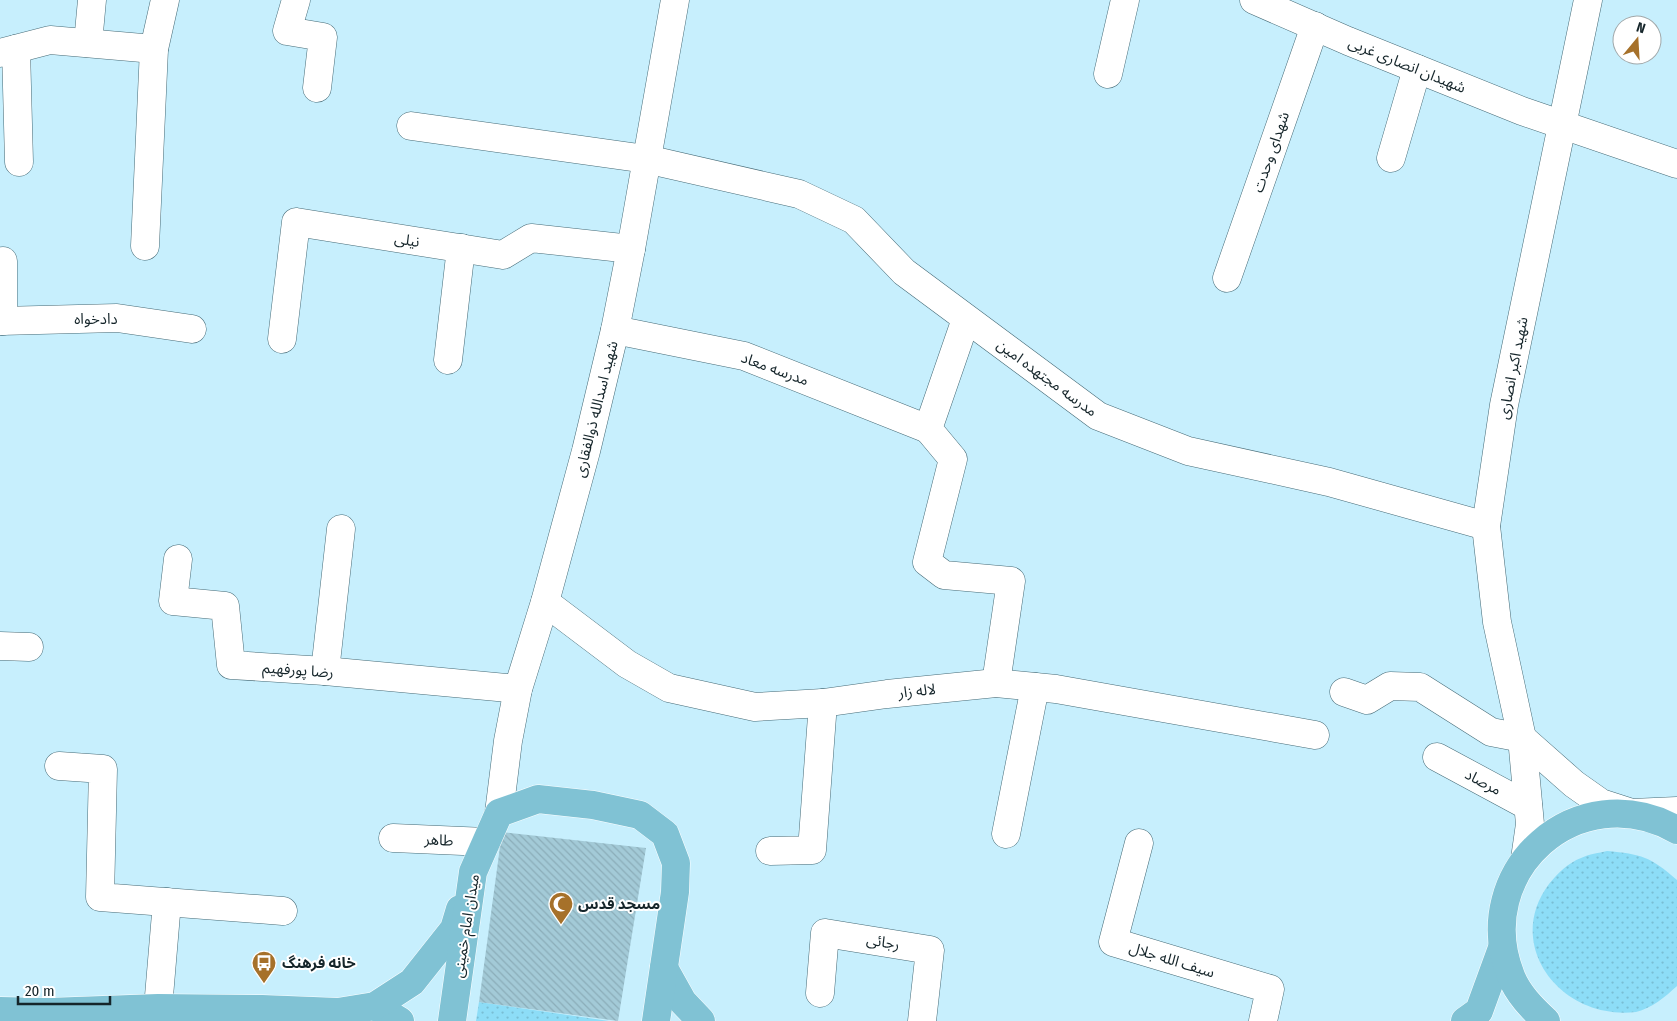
<svg xmlns="http://www.w3.org/2000/svg" width="1677" height="1021" font-family="'Fira Sans Condensed','Noto Sans Arabic',sans-serif">
<style>
.grass{fill:url(#grass-dots)}
.building{fill:url(#building-back-hatch)}
.lines{fill:none;stroke-linecap:round;stroke-linejoin:round}
.minor-casing{stroke:#466b77;stroke-width:29}
.major-casing{stroke:#fff;stroke-width:29}
.minor{stroke:#fff;stroke-width:28}
.major{stroke:#80c2d4;stroke-width:28}
.labels{text-anchor:middle;dominant-baseline:central;stroke-width:4;stroke-linejoin:round;paint-order:stroke}
.street-label{font-size:15px;fill:#15252a;stroke:#fff}
.poi-label{font-size:15px;font-weight:bold;fill:#15252a;stroke:#fff;text-anchor:start}
</style>
<defs>
<pattern id="grass-dots" width="8" height="8" patternUnits="userSpaceOnUse" patternTransform="scale(1.25)"><rect width="8" height="8" fill="#8dddf7"/><path d="M2 2h.1M6 6h.1" fill="none" stroke="#79bed4" stroke-width="1.8" stroke-linecap="round"/></pattern>
<pattern id="building-back-hatch" width="6" height="6" patternUnits="userSpaceOnUse" patternTransform="scale(1.25)"><rect width="6" height="6" fill="#a3cad7"/><path d="M-1 5l2 2M0 0l6 6M5-1l2 2" fill="none" stroke="#8badb9"/></pattern>
</defs>
<rect width="100%" height="100%" fill="#c7effd"/>
<!-- grass -->
<g class="grass">
<path d="M1607 851C1641 854 1651 857 1677 880V986C1665 997 1652 1008 1636 1012 1561 1021 1503 945 1549 884 1558 873 1568 863 1581 858 1589 854 1599 853 1607 851Z"/>
<polygon points="479,1002 609,1021 476,1021"/>
</g>
<!-- building -->
<polygon class="building" points="502,832 646,848 618,1021 479,1002"/>
<g class="lines">
<defs>
<g id="minor">
<polyline points="296,0 287,31 323,37 317,88"/>
<polyline points="1254,0 1348,41 1522,111 1677,164"/>
<polyline points="88,43 92,0"/>
<polyline points="16,49 19,162"/>
<polyline points="0,53 50,40 154,49"/>
<polyline points="1108,74 1125,0"/>
<polyline points="411,126 646,159 799,194 854,220 904,272 1098,416 1188,451 1329,482 1486,526"/>
<polyline points="1391,158 1417,69"/>
<polyline points="145,246 154,49 165,0"/>
<polyline points="1227,278 1315,26"/>
<polyline points="966,319 928,429 953,459 927,562 944,575 1011,581 996,683"/>
<polyline points="0,321 117,318 192,329"/>
<polyline points="3,321 3,261"/>
<polyline points="615,330 744,356 928,429"/>
<polyline points="282,339 296,222 503,255 531,238 631,249"/>
<polyline points="448,360 461,248"/>
<polyline points="178,559 173,601 225,606 231,665 325,671 518,689"/>
<polyline points="545,602 627,664 669,688 755,707 823,703 887,694 996,683 1056,689 1315,735"/>
<polyline points="0,646 29,647"/>
<polyline points="325,671 341,529"/>
<polyline points="1344,692 1367,700 1390,686 1420,687 1491,732 1522,738 1574,784 1601,803 1632,813 1677,811"/>
<polyline points="1437,757 1528,806"/>
<polyline points="59,766 103,769 100,897 283,911"/>
<polyline points="499,813 508,741 518,689 545,602 586,451 615,330 631,249 675,0"/>
<polyline points="1006,834 1035,687"/>
<polyline points="393,838 486,842"/>
<polyline points="1139,843 1113,942 1270,989 1263,1021"/>
<polyline points="770,851 812,850 823,703"/>
<polyline points="1525,859 1530,824 1522,738 1497,622 1486,526 1504,405 1588,0"/>
<polyline points="820,993 825,933 930,950 922,1021"/>
<polyline points="158,1008 167,902"/>
</g>
<g id="major">
<polyline points="664,968 683,1002 701,1021"/>
<polyline points="375,1006 400,1021"/>
<polyline points="0,1011 48,1012 158,1008 262,1009 338,1012 375,1006 412,982 454,929 460,909"/>
<polyline points="452,1021 473,872 499,813 538,799 593,805 640,815 665,834 676,863 675,892 656,1021"/>
<polyline points="1465,1021 1479,1011 1502,948"/>
<path d="M1546 1021C1532 1008 1518 994 1511 976 1469 871 1578 774 1677 830"/>
</g>
</defs>
<!-- minor casing -->
<use href="#minor" class="minor-casing"/>
<!-- major casing -->
<use href="#major" class="major-casing"/>
<!-- minor -->
<use href="#minor" class="minor"/>
<!-- major -->
<use href="#major" class="major"/>
</g>
<!-- icons -->
<defs>
<symbol id="mosque-pin" viewBox="-11 -11 22 30"><path d="M0 17L-7.5 6A9.5 9.5 0 1 1 7.5 6Z" fill="#a6712a" stroke="#fff"/><path d="M3.5-4.9A6 6 0 1 0 3.5 4.9A5 5 0 1 1 3.5-4.9Z" fill="#fff"/></symbol>
<symbol id="bus-pin" viewBox="-11 -11 22 30"><path d="M0 17L-7.5 6A9.5 9.5 0 1 1 7.5 6Z" fill="#a6712a" stroke="#fff"/><path d="M-5-6H5V4H4V6H2V4H-2V6H-4V4H-5ZM-3.5-4V0h7V-4ZM-3.5 1.2v1.5H-2V1.2ZM2 1.2v1.5H3.5V1.2Z" fill="#fff"/></symbol>
</defs>
<g fill-rule="evenodd">
<use href="#mosque-pin" x="547" y="890" width="28" height="38"/>
<use href="#bus-pin" x="250" y="949" width="28" height="38"/>
</g>
<g class="labels">
<!-- street labels -->
<g class="street-label">
<text transform="translate(1407 65) rotate(22)">شهیدان انصاری غربی</text>
<text transform="translate(1271 152) rotate(-71)">شهدای وحدت</text>
<text transform="translate(407 240) rotate(9)">نیلی</text>
<text x="96" y="319">دادخواه</text>
<text transform="translate(1513 368) rotate(-79)">شهید اکبر انصاری</text>
<text transform="translate(775 369) rotate(20)">مدرسه معاد</text>
<text transform="translate(1047 378) rotate(36)">مدرسه مجتهده امین</text>
<text transform="translate(596 409) rotate(-76)">شهید اسدالله ذوالفقاری</text>
<text transform="translate(298 670) rotate(4)">رضا پورفهیم</text>
<text transform="translate(917 691) rotate(-6)">لاله زار</text>
<text transform="translate(1483 782) rotate(28)">مرصاد</text>
<text transform="translate(439 840) rotate(3)">طاهر</text>
<text transform="translate(466 926) rotate(-81)">میدان امام خمینی</text>
<text transform="translate(883 942) rotate(9)">رجائی</text>
<text transform="translate(1172 960) rotate(17)">سیف الله جلال</text>
</g>
<!-- poi labels -->
<g class="poi-label">
<text x="578" y="904">مسجد قدس</text>
<text x="282" y="963">خانه فرهنگ</text>
</g>
</g>
<!-- north arrow -->
<g transform="translate(1637 40) rotate(18)"><circle r="24" fill="#ffffff" stroke="#a1a8aa"/>
<path d="M0-4L9 19L0 12L-9 19Z" fill="#a6712a"/>
<text y="-8" font-size="14" font-weight="bold" text-anchor="middle" fill="#15252a">N</text>
</g>
<!-- scale -->
<path d="M18 996v8h92v-8" fill="none" stroke="#15252a" stroke-width="2.5"/>
<text x="25" y="996" font-size="15" fill="#15252a" stroke="#ffffff" stroke-width="4" paint-order="stroke">20 m</text>
</svg>
